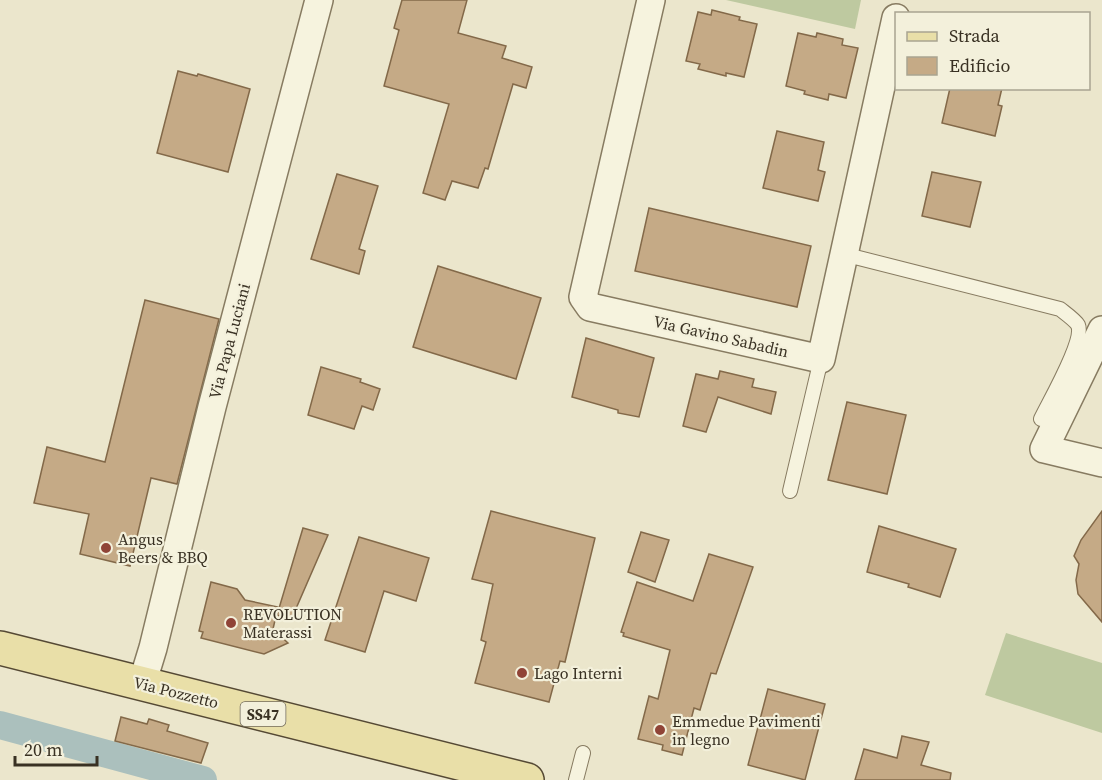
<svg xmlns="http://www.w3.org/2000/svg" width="1102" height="780" font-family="'Source Serif 4',serif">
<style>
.grass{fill:#bec9a0}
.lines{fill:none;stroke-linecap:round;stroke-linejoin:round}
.canal{stroke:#abc0bd;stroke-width:28}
.building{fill:#c5aa86;stroke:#836949;stroke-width:1.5}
.lane-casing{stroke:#877b61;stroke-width:16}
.street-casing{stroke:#877b61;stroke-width:30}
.primary-casing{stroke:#554934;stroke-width:36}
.lane{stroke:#f6f3de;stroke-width:14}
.street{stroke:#f6f3de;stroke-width:27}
.primary{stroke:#e9dfa8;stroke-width:33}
.poi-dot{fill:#904437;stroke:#f3f0db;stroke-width:2}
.labels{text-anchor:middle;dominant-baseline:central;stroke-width:4.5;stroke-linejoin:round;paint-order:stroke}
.shield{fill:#f3f0db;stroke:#716a5a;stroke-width:1.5}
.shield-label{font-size:15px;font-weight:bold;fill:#393123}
.street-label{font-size:16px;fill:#393123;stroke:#f3f0db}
.poi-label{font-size:16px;fill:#393123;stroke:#f3f0db;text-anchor:start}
</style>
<rect width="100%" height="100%" fill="#ebe6cc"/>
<!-- grass -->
<g class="grass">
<polygon points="726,0 861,0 855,29"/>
<polygon points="1006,633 1102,663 1102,733 985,695"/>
</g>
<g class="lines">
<!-- canal -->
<polyline class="canal" points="0,725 203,780"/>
</g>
<!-- building -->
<g class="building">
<polygon points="402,0 467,0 458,33 506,46 502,58 532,67 526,88 513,84 488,169 485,168 478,188 452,181 445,200 423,193 449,104 384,86 399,30 394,28"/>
<polygon points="712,10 740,17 739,20 757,24 744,77 726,73 726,76 698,69 700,64 686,61 698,12 711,15"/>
<polygon points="798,33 816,37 817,33 843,39 842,45 858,48 846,98 829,94 828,100 804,94 805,91 786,86"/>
<polygon points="178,71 197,76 198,74 250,89 228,172 157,153"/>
<polygon points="950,88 1002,88 998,105 1002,106 995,136 942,123"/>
<polygon points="777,131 824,142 818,170 825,172 818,201 763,188"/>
<polygon points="932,172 981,182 970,227 922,216"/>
<polygon points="337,174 378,186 359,249 365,251 359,274 311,259"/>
<polygon points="649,208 811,246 797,307 635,271"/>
<polygon points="438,266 541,298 516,379 413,347"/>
<polygon points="145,300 219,319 177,484 151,478 130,566 80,554 89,514 34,503 47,447 105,462"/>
<polygon points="586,338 654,358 639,417 618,413 618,410 572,397"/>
<polygon points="321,367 361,379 360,382 380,389 373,410 362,406 354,429 308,415"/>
<polygon points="720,371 754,379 752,387 776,392 771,414 718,397 706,432 683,426 696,374 718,379"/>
<polygon points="847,402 906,415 887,494 828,480"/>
<polygon points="491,511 595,538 565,662 560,661 549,702 475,683 486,642 481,640 493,584 472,579"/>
<polygon points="1102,511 1102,622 1078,594 1076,580 1079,564 1074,556 1081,540"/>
<polygon points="879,526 956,549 940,597 908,587 909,584 867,572"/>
<polygon points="303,528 328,535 291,620 277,615"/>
<polygon points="641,532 669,540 655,582 628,572"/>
<polygon points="359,537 429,558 416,601 384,591 365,652 325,640"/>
<polygon points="709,554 753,567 716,674 711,673 700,710 694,708 682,755 662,750 663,745 638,739 649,696 658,699 670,650 623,636 624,633 621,632 637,582 693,601"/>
<polygon points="211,582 237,589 245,600 278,607 273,629 288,643 264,654 201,638 203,632 199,631"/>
<polygon points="768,689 825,704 805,780 748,765"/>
<polygon points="121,717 147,724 149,719 169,725 167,731 208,743 201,763 115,741"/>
<polygon points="902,736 929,742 921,765 951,773 950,780 855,780 864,749 897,758"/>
</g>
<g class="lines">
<defs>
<g id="lane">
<path d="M843 254 1060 309C1065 313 1075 320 1078 325 1085 341 1049 402 1041 419"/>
<polyline points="790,491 821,359"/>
<polyline points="576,780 583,753"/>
</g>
<g id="street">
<polyline points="651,0 583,297 590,307 821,359 896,18"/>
<polyline points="1102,330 1044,449 1102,463"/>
<polyline points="142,684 153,648 212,407 319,0"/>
</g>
<polyline id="primary" points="0,648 527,780"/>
</defs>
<!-- lane casing -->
<use href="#lane" class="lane-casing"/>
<!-- street casing -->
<use href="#street" class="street-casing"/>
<!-- primary casing -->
<use href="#primary" class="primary-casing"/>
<!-- lane -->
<use href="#lane" class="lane"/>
<!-- street -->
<use href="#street" class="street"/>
<!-- primary -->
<use href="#primary" class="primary"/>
</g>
<!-- markers -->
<g class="poi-dot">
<circle cx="106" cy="548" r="6"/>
<circle cx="231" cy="623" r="6"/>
<circle cx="522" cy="673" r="6"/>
<circle cx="660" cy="730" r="6"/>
</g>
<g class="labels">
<!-- shield labels -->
<rect class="shield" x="240.5" y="702" width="45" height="24" rx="4.5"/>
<g class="shield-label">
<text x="263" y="714">SS47</text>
</g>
<!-- street labels -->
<g class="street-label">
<text transform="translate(721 336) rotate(13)">Via Gavino Sabadin</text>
<text transform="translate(229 341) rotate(-75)">Via Papa Luciani</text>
<text transform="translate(176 692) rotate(14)">Via Pozzetto</text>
</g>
<!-- poi labels -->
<g class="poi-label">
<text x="118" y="539">Angus<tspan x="118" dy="18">Beers &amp; BBQ</tspan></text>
<text x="243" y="614">REVOLUTION<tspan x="243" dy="18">Materassi</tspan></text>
<text x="534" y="673">Lago Interni</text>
<text x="672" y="721">Emmedue Pavimenti<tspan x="672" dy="18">in legno</tspan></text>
</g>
</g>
<!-- legend -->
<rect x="895" y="12" width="195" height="78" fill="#f3f0db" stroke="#a9a491" stroke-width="1.5"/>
<rect x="907" y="32" width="30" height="9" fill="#e9dfa8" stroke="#a9a491" stroke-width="1.5"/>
<text x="949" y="42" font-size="18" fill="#393123">Strada</text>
<rect x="907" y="57" width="30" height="18" fill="#c5aa86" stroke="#a9a491" stroke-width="1.5"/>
<text x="949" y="72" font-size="18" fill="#393123">Edificio</text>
<!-- scale -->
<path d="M15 756v9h82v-9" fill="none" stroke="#393123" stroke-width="3"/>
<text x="24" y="756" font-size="18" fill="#393123" stroke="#f3f0db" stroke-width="4.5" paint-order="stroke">20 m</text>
</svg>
